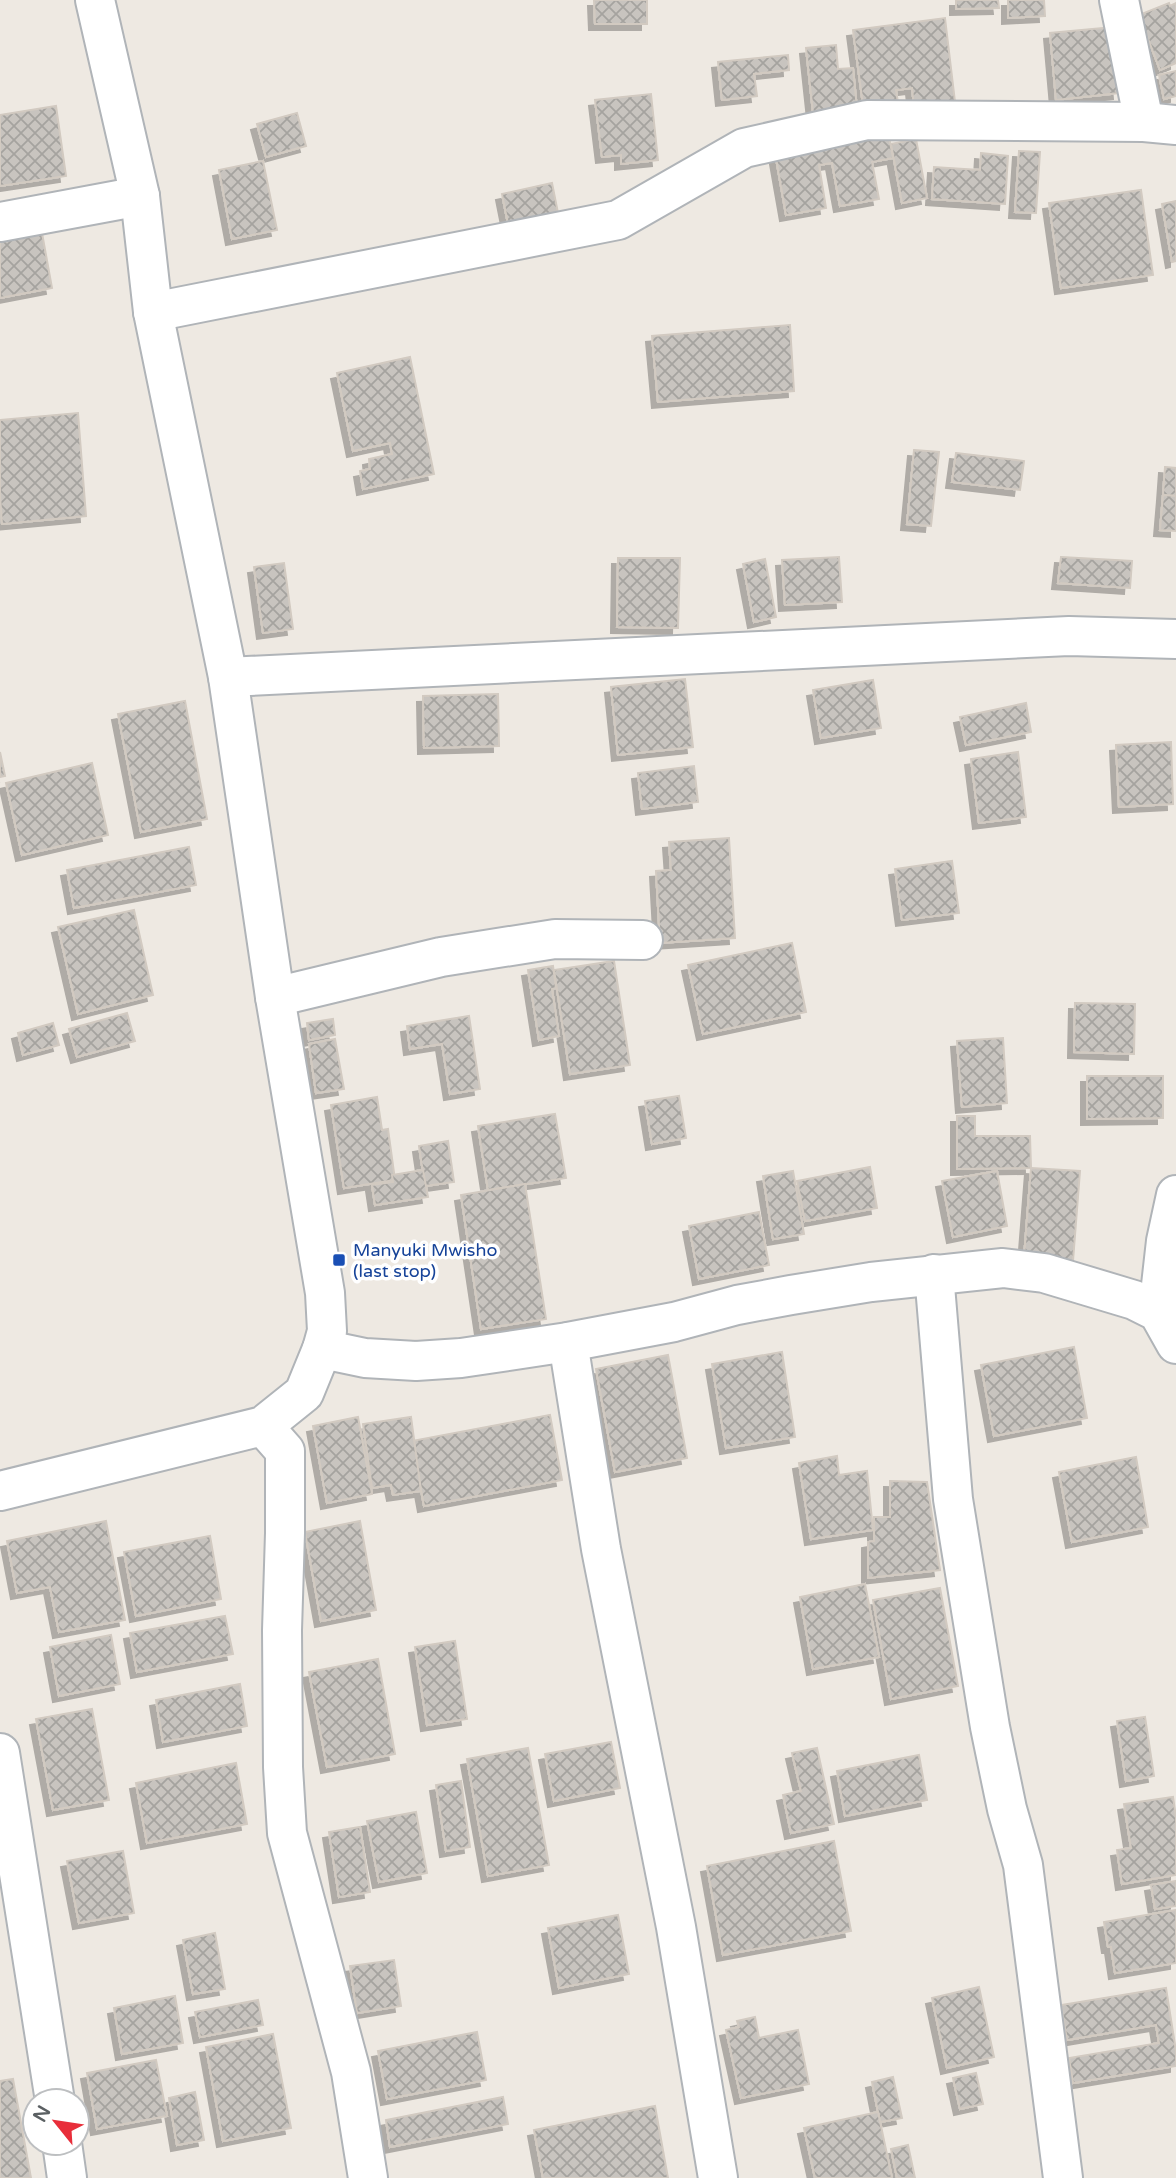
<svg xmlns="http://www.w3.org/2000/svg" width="1176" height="2178" font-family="'Varela Round',sans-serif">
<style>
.building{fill:url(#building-cross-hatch);stroke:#d2cac1;stroke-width:2;filter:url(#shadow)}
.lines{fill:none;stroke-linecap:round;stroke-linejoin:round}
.minor-casing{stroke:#b0b4b8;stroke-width:42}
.minor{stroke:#fff;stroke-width:38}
.transit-dot{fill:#1a4fb4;stroke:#fff;stroke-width:2.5}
.labels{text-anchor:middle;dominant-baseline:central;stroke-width:7;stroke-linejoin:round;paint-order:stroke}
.transit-label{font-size:18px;fill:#164399;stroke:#fff;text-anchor:start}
</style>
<defs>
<pattern id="building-cross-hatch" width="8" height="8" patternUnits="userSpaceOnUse" patternTransform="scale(1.75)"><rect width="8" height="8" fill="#c8c4bf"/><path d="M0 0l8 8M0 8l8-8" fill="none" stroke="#a5a39f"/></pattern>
<filter id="shadow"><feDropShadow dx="-6" dy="6" stdDeviation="0" flood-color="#0004"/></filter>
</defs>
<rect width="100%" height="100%" fill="#eee9e2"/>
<!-- building -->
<g class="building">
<polygon points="594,0 647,0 647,24 595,24"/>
<polygon points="956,0 998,0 999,8 956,9"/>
<polygon points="1008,0 1044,0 1045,16 1008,18"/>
<polygon points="1169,3 1170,6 1176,3 1176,63 1160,70 1139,15"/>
<polygon points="945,18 955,102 914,107 912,88 896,90 899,109 864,113 853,30"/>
<polygon points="1113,27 1119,93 1056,100 1050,33"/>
<polygon points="836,45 838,69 853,68 857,109 813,113 806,48"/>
<polygon points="788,55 789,70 754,74 757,96 722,100 718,62"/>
<polygon points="1176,71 1176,96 1164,99 1159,75"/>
<polygon points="651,94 658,160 621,164 621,155 602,157 595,100"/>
<polygon points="56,106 66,176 0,186 0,115"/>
<polygon points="297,113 306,146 266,157 257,124"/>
<polygon points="887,126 893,158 872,162 879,199 840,206 832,163 819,165 826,208 786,215 774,147"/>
<polygon points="916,139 927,198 902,203 891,144"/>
<polygon points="1019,151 1040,152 1036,213 1015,212"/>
<polygon points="981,153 1008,156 1005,204 932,199 934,167 980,170"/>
<polygon points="263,161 277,230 232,239 219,170"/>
<polygon points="552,183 558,213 508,224 502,194"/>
<polygon points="1141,190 1153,275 1061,288 1049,203"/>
<polygon points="1176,201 1176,261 1172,262 1162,204"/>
<polygon points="42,233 52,288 0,298 0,240"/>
<polygon points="790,325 794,391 658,402 652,336"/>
<polygon points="410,357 434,474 363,489 360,471 370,469 369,459 392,454 390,443 353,451 337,373"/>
<polygon points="78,413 86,516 2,524 0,496 0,420"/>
<polygon points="914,450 939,452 931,526 907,524"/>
<polygon points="956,453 1024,461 1020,490 952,482"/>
<polygon points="1165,467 1176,468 1176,496 1163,495"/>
<polygon points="1163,495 1176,496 1176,531 1160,530"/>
<polygon points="839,557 842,602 785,605 782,560"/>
<polygon points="1061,557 1132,561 1130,588 1058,583"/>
<polygon points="618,558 680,558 678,628 617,627"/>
<polygon points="765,559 776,617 754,622 743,564"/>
<polygon points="284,563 293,629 263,633 254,567"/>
<polygon points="685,679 693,747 618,755 611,687"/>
<polygon points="873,680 881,728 821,738 813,690"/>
<polygon points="498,694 499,746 424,748 423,696"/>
<polygon points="185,701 207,819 141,832 118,714"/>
<polygon points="1026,703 1031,732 966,745 960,717"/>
<polygon points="1171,742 1173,804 1119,807 1116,745"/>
<polygon points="0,752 5,776 0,777"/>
<polygon points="1018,752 1026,817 979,823 971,759"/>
<polygon points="92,763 108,835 22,855 6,783"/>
<polygon points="694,766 698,802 642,809 638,773"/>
<polygon points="729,838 735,938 660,943 656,871 671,870 669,842"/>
<polygon points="189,847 196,885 74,908 67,870"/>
<polygon points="952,861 959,913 902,920 895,869"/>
<polygon points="134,910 153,995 78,1014 58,927"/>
<polygon points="792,943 806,1012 703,1034 688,965"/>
<polygon points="614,961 630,1065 570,1074 554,970"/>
<polygon points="553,966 556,988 552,989 559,1036 539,1040 528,970"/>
<polygon points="1075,1003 1135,1004 1134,1054 1074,1052"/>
<polygon points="127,1013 135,1041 77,1057 69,1029"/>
<polygon points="469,1016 480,1089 450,1094 442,1044 410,1049 407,1026"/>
<polygon points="333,1019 335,1035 309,1040 307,1023"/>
<polygon points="53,1023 59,1045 23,1055 18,1033"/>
<polygon points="1003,1038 1007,1103 962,1107 957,1041"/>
<polygon points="335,1039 344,1089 316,1093 309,1044"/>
<polygon points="1087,1076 1163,1076 1163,1118 1087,1119"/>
<polygon points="679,1096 686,1138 652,1144 645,1101"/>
<polygon points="377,1097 382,1130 388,1129 395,1180 344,1188 331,1105"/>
<polygon points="555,1114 566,1178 488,1190 478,1126"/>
<polygon points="957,1116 975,1116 975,1136 1030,1136 1031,1168 957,1169"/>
<polygon points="448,1141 454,1182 425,1186 419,1146"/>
<polygon points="870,1167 877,1208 805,1221 797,1181"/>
<polygon points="1031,1168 1080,1171 1073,1261 1024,1257"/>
<polygon points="423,1170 428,1197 375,1205 372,1185 393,1182 392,1175"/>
<polygon points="793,1171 804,1234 773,1239 763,1176"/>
<polygon points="997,1171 1007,1226 953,1237 942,1181"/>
<polygon points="525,1184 546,1319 481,1329 461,1195"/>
<polygon points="759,1212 769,1265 699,1279 689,1226"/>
<polygon points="1074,1347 1087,1418 994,1436 981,1365"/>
<polygon points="782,1352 795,1437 726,1448 712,1364"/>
<polygon points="668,1355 687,1458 615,1472 596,1369"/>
<polygon points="550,1415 562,1480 424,1506 412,1441"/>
<polygon points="358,1417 372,1494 327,1503 313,1426"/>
<polygon points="411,1417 421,1491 393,1495 391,1485 372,1488 363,1424"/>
<polygon points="837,1456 839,1475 867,1471 873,1530 811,1539 799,1463"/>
<polygon points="1136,1457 1148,1527 1072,1542 1059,1472"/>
<polygon points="890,1481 927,1482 940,1570 868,1578 868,1542 874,1541 874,1517 890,1517"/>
<polygon points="106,1521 125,1620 59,1632 50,1587 17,1593 7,1541"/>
<polygon points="360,1521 376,1610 321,1621 305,1532"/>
<polygon points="210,1536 221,1599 136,1616 124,1552"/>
<polygon points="865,1584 879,1657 813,1669 800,1597"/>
<polygon points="940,1588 958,1686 891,1699 873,1600"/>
<polygon points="225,1616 233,1654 137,1672 130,1633"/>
<polygon points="111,1635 120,1684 59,1696 50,1647"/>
<polygon points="455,1641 467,1719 427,1725 415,1647"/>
<polygon points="378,1659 395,1754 327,1767 309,1672"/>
<polygon points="240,1684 247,1726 163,1742 156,1700"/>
<polygon points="92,1709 109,1800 53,1810 36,1719"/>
<polygon points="1145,1717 1154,1776 1126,1781 1117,1721"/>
<polygon points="611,1742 620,1788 554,1801 545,1754"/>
<polygon points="528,1748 549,1865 488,1876 467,1759"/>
<polygon points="817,1748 834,1824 791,1833 783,1795 801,1791 792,1753"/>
<polygon points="919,1755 927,1800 845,1816 837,1771"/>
<polygon points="236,1763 247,1824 147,1843 136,1783"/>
<polygon points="461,1781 470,1847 446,1851 436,1785"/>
<polygon points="1173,1797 1176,1817 1176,1875 1122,1884 1117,1850 1131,1848 1124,1804"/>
<polygon points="416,1812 427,1873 379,1882 367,1821"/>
<polygon points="360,1827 370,1892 339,1897 329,1832"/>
<polygon points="834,1841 851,1931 723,1955 707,1866"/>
<polygon points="123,1851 134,1913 79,1923 67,1861"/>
<polygon points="1176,1881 1176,1906 1155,1909 1151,1885"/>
<polygon points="1176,1910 1176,1963 1115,1973 1111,1947 1108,1947 1104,1922"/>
<polygon points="618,1915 629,1974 559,1988 548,1928"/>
<polygon points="215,1933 225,1989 193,1994 183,1940"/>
<polygon points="394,1960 401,2006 357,2013 350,1966"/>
<polygon points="979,1987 994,2057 947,2068 932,1998"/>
<polygon points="1166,1988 1176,2051 1176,2066 1073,2083 1069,2058 1159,2043 1156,2025 1067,2040 1061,2005"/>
<polygon points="175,1996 183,2043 122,2054 114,2008"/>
<polygon points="258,2000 263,2025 200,2037 195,2012"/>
<polygon points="755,2017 759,2038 798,2030 809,2084 741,2098 726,2030 739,2027 737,2021"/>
<polygon points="477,2032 486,2080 387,2099 378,2051"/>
<polygon points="273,2034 291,2128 223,2141 206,2047"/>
<polygon points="156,2060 167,2116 97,2129 87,2073"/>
<polygon points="976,2073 983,2104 960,2109 953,2078"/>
<polygon points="893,2077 902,2118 880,2122 872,2082"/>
<polygon points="13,2079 31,2178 0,2178 0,2081"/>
<polygon points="195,2092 204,2140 177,2145 169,2098"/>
<polygon points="503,2097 508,2124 390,2147 386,2120"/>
<polygon points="655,2106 668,2178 543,2178 534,2130"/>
<polygon points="878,2112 892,2178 815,2178 804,2128"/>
<polygon points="908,2145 915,2178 897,2178 891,2149"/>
</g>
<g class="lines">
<defs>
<g id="minor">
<polyline points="1119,0 1144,122"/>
<polyline points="0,222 140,196"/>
<polyline points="153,312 618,220 744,148 867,120 1144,122 1176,125"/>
<polyline points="228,677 1069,636 1176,639"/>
<polyline points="275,997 441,957 555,939 643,940"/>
<polyline points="934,1274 953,1499 990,1727 1007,1809 1023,1865 1063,2178"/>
<polyline points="1158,1312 1166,1241 1176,1195"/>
<polyline points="568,1342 601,1549 676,1927 718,2178"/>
<polyline points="322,1349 365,1358 416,1361 461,1358 568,1342 674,1322 737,1305 791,1295 871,1282 1003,1268 1044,1273 1134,1300 1158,1312 1176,1344"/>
<polyline points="263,1426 285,1451 285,1533 282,1630 283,1767 287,1833 351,2072 368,2178"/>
<polyline points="0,1491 263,1426 304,1393 322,1349 327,1331 325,1293 275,997 228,677 153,312 140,196 95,0"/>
<polyline points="0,1753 55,2101"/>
<polyline points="62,2143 67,2178"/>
</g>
</defs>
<!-- minor casing -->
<use href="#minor" class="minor-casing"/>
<!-- minor -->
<use href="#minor" class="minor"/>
</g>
<!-- markers -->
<rect class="transit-dot" x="332" y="1253" width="14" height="14" rx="3.5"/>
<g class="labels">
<!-- transit labels -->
<g class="transit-label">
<text x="353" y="1250">Manyuki Mwisho<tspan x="353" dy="21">(last stop)</tspan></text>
</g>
</g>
<!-- north arrow -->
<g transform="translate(56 2122) rotate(300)"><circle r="33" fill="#ffffff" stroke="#bdbfc1" stroke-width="2"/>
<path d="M0-5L12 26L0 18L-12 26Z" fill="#e82e3a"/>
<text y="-10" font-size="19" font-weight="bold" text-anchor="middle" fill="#5b6063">N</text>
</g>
</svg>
